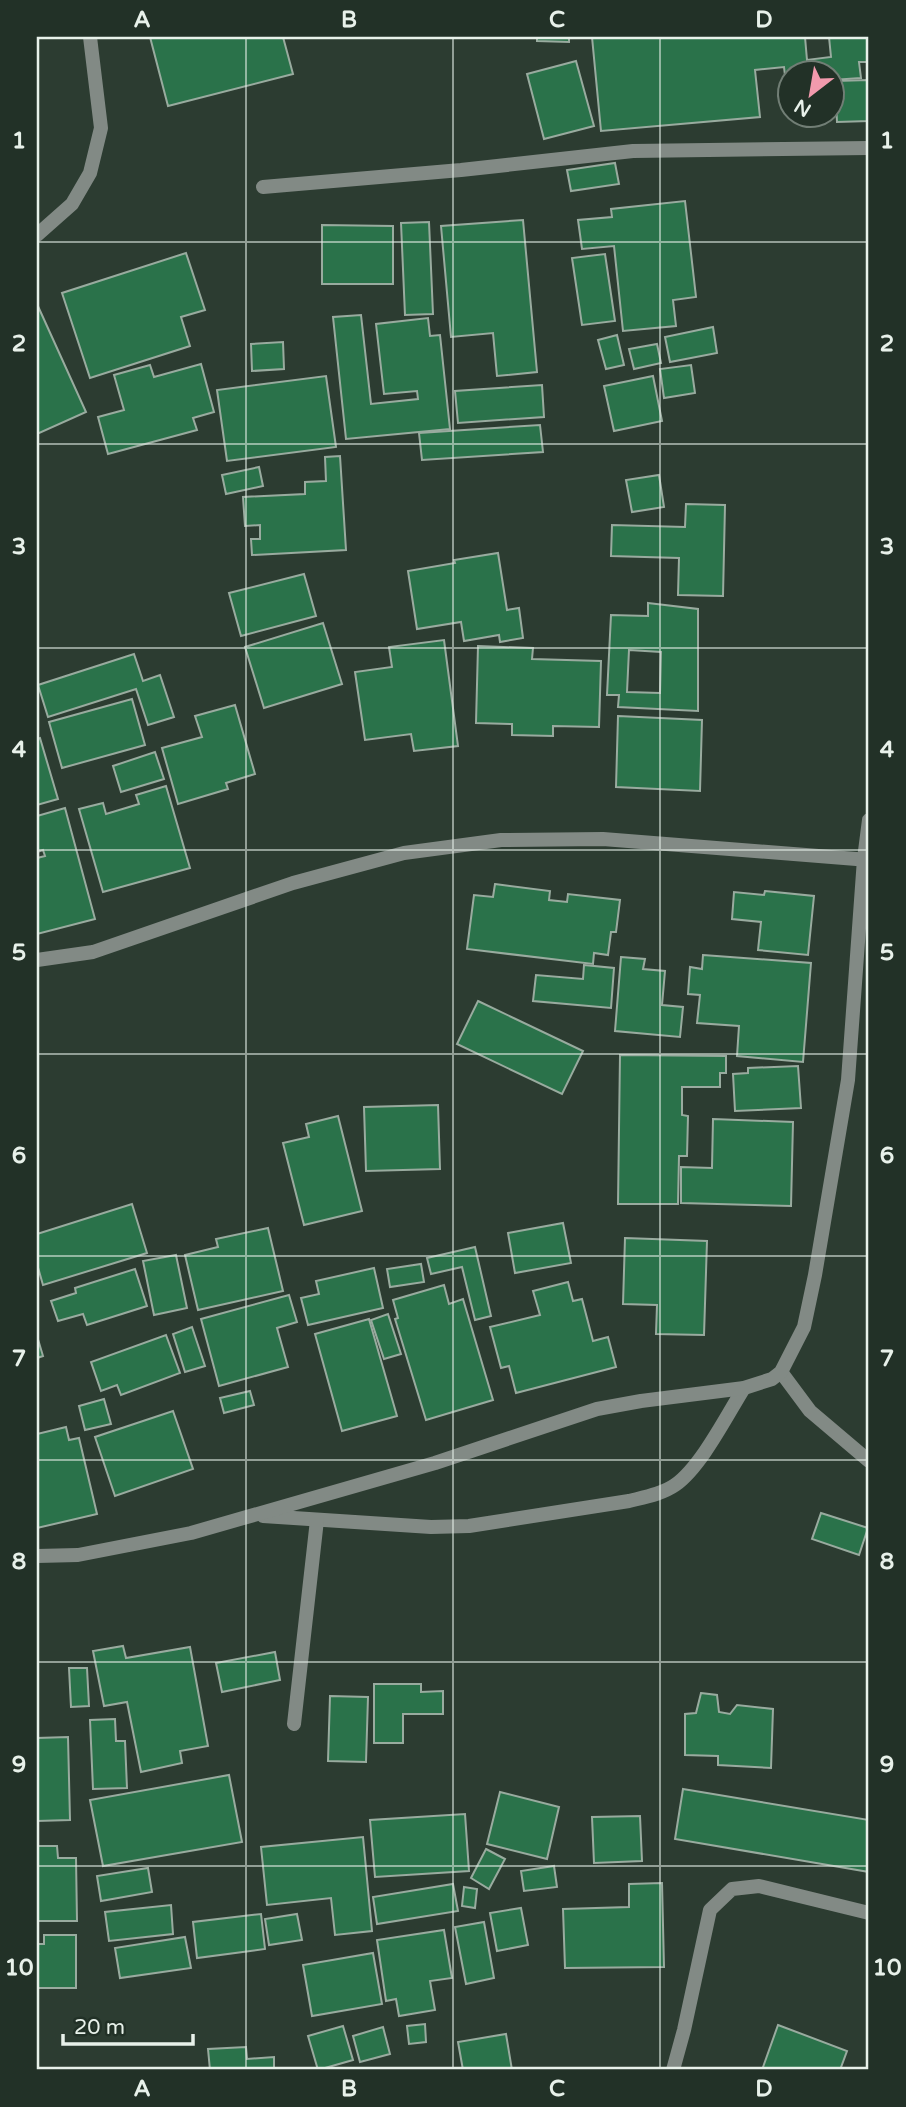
<svg xmlns="http://www.w3.org/2000/svg" width="906" height="2107" font-family="'Varela Round',sans-serif">
<style>
.building{fill:#2a724a;stroke:#99ab9f;stroke-width:2;fill-rule:evenodd}
.lines{fill:none;stroke-linecap:round;stroke-linejoin:round}
.street{stroke:#828a85;stroke-width:14}
.grid{fill:none;stroke:#e8f1ea;stroke-width:2;stroke-opacity:0.55}
.neatline{fill:none;stroke:#e8f1ea;stroke-width:2.5}
.grid-label{font-size:23px;text-anchor:middle;font-weight:bold;fill:#e8f1ea}
</style>
<rect width="100%" height="100%" fill="#2c3c31"/>
<!-- building -->
<g class="building">
<polygon points="150,37 283,37 293,74 168,106"/>
<polygon points="537,37 569,37 569,42 537,41"/>
<polygon points="592,37 805,37 807,60 831,57 829,37 869,37 869,62 859,62 861,78 832,80 832,74 790,74 790,84 786,84 784,67 755,70 760,117 601,131"/>
<polygon points="576,61 594,126 544,139 527,74"/>
<polygon points="869,80 869,121 837,122 835,81"/>
<polygon points="615,163 619,184 571,191 567,170"/>
<polygon points="685,201 696,297 673,300 676,326 623,331 614,246 582,249 578,220 612,217 611,209"/>
<polygon points="523,220 537,372 497,376 493,333 451,337 441,226"/>
<polygon points="429,222 433,314 405,315 401,223"/>
<polygon points="322,225 393,226 393,284 322,284"/>
<polygon points="186,253 205,310 181,317 190,346 90,378 62,293"/>
<polygon points="605,254 615,321 582,325 572,258"/>
<polygon points="37,304 86,412 37,434"/>
<polygon points="361,315 371,404 418,399 417,391 384,394 376,324 428,318 430,336 440,335 450,429 346,439 333,317"/>
<polygon points="713,327 717,353 670,362 665,337"/>
<polygon points="617,335 624,365 606,369 598,340"/>
<polygon points="283,342 284,369 252,371 251,344"/>
<polygon points="657,344 661,363 634,369 629,349"/>
<polygon points="201,364 214,412 193,418 197,430 108,454 98,417 124,410 114,375 150,365 154,377"/>
<polygon points="691,365 695,393 664,398 660,369"/>
<polygon points="326,376 336,447 227,461 217,390"/>
<polygon points="653,376 662,421 614,431 604,386"/>
<polygon points="542,385 544,417 458,423 455,391"/>
<polygon points="540,425 543,452 422,460 419,433"/>
<polygon points="340,456 346,550 252,555 251,539 260,539 260,525 245,526 243,497 305,494 305,482 326,481 325,457"/>
<polygon points="259,467 263,486 226,494 222,475"/>
<polygon points="659,475 664,507 632,512 626,480"/>
<polygon points="686,504 725,505 723,596 678,595 679,558 611,556 612,525 685,527"/>
<polygon points="498,553 507,610 519,608 523,638 500,642 499,635 464,641 461,622 417,629 408,571 455,563 454,560"/>
<polygon points="304,574 316,616 241,636 229,593"/>
<path d="M648 603 698 609V711L618 707 619 695H607L611 615 648 616ZM629 650 661 652 660 693 627 692Z"/>
<polygon points="323,623 342,684 264,708 245,647"/>
<polygon points="444,640 458,746 414,751 411,734 365,740 355,672 392,667 389,647"/>
<polygon points="478,646 533,648 532,659 601,661 599,727 553,726 553,736 512,735 512,724 476,723"/>
<polygon points="134,654 143,681 160,675 174,717 148,725 136,689 48,717 38,685"/>
<polygon points="132,699 145,745 62,768 49,722"/>
<polygon points="235,705 255,774 226,783 228,789 178,804 162,748 202,737 195,716"/>
<polygon points="618,716 702,720 700,791 616,787"/>
<polygon points="40,738 58,799 37,805 37,739"/>
<polygon points="155,752 164,779 121,792 113,766"/>
<polygon points="166,786 190,868 103,892 79,809 103,803 106,814 139,804 136,795"/>
<polygon points="65,808 95,919 37,934 37,858 45,856 43,850 37,852 37,816"/>
<polygon points="495,884 550,891 549,900 567,902 568,894 620,900 616,932 611,932 608,955 594,953 593,964 467,949 474,895 493,897"/>
<polygon points="765,891 814,896 808,955 758,950 761,922 732,919 734,892 764,895"/>
<polygon points="703,955 811,963 803,1062 737,1056 739,1026 697,1023 700,995 688,994 690,967 702,969"/>
<polygon points="621,957 645,959 643,969 665,971 662,1005 683,1007 680,1037 615,1031"/>
<polygon points="584,965 614,968 611,1008 533,1001 536,975 583,979"/>
<polygon points="478,1001 583,1051 562,1094 457,1044"/>
<polygon points="620,1055 726,1056 726,1073 720,1073 720,1087 682,1087 682,1115 688,1116 687,1156 679,1156 678,1204 618,1204"/>
<polygon points="798,1066 801,1108 735,1111 733,1074 748,1073 748,1068"/>
<polygon points="438,1105 440,1169 366,1171 364,1107"/>
<polygon points="338,1116 362,1211 304,1225 283,1143 309,1137 306,1124"/>
<polygon points="713,1119 793,1122 791,1206 681,1203 681,1167 712,1168"/>
<polygon points="132,1204 147,1253 43,1285 37,1264 37,1234"/>
<polygon points="563,1223 571,1263 515,1273 508,1233"/>
<polygon points="268,1228 283,1291 198,1310 185,1255 218,1247 216,1239"/>
<polygon points="625,1238 707,1241 704,1335 656,1334 657,1305 623,1304"/>
<polygon points="475,1247 491,1316 475,1320 462,1267 431,1274 427,1258"/>
<polygon points="176,1255 187,1308 154,1315 143,1261"/>
<polygon points="421,1264 424,1282 390,1287 387,1269"/>
<polygon points="374,1268 383,1308 308,1325 301,1298 319,1294 316,1281"/>
<polygon points="135,1269 147,1306 87,1325 83,1314 58,1321 51,1301 76,1293 75,1288"/>
<polygon points="568,1282 573,1301 582,1299 593,1341 608,1337 616,1367 516,1393 509,1366 501,1368 490,1327 540,1315 533,1291"/>
<polygon points="444,1285 449,1304 463,1299 493,1400 426,1420 395,1319 398,1318 393,1300"/>
<polygon points="289,1295 297,1322 277,1328 288,1367 219,1386 201,1319"/>
<polygon points="388,1314 401,1354 384,1359 371,1320"/>
<polygon points="369,1319 397,1416 342,1431 315,1334"/>
<polygon points="192,1327 205,1366 185,1372 173,1334"/>
<polygon points="166,1335 180,1373 121,1395 117,1385 101,1391 91,1362"/>
<polygon points="37,1336 43,1356 37,1358"/>
<polygon points="250,1391 254,1405 224,1413 220,1398"/>
<polygon points="104,1399 111,1424 85,1430 79,1406"/>
<polygon points="173,1411 193,1469 115,1496 95,1437"/>
<polygon points="66,1427 69,1440 79,1438 97,1514 37,1528 37,1434"/>
<polygon points="821,1513 868,1528 859,1555 812,1539"/>
<polygon points="123,1646 126,1658 190,1647 208,1746 180,1751 182,1763 141,1772 127,1702 104,1706 93,1651"/>
<polygon points="275,1652 280,1680 222,1692 216,1663"/>
<polygon points="69,1668 87,1668 89,1706 71,1707"/>
<polygon points="374,1684 421,1684 421,1692 443,1691 443,1714 403,1714 403,1743 374,1743"/>
<polygon points="701,1693 717,1695 719,1712 730,1714 737,1705 773,1709 771,1768 718,1765 718,1756 685,1755 685,1714 696,1713"/>
<polygon points="330,1696 368,1697 366,1762 328,1761"/>
<polygon points="115,1719 116,1741 125,1741 127,1788 93,1789 90,1720"/>
<polygon points="68,1737 70,1820 37,1821 37,1738"/>
<polygon points="229,1775 242,1842 103,1866 90,1800"/>
<polygon points="683,1789 869,1820 869,1872 675,1839"/>
<polygon points="500,1792 559,1807 547,1859 487,1844"/>
<polygon points="465,1814 469,1871 375,1877 370,1820"/>
<polygon points="640,1816 642,1861 594,1863 592,1817"/>
<polygon points="363,1837 372,1931 335,1935 331,1898 267,1905 261,1847"/>
<polygon points="37,1846 57,1846 58,1858 76,1858 77,1921 37,1921"/>
<polygon points="486,1849 505,1859 489,1889 471,1878"/>
<polygon points="554,1866 557,1887 524,1891 521,1871"/>
<polygon points="148,1868 152,1892 101,1901 97,1876"/>
<polygon points="662,1883 664,1967 565,1968 563,1909 629,1907 629,1884"/>
<polygon points="453,1884 458,1911 377,1924 373,1897"/>
<polygon points="464,1887 477,1889 475,1908 462,1906"/>
<polygon points="171,1905 173,1934 109,1941 105,1912"/>
<polygon points="521,1908 528,1945 497,1951 490,1913"/>
<polygon points="261,1914 265,1949 197,1958 193,1922"/>
<polygon points="297,1914 302,1940 269,1945 265,1919"/>
<polygon points="484,1922 494,1978 466,1984 455,1927"/>
<polygon points="444,1930 452,1978 430,1981 435,2010 399,2016 396,1999 386,2001 377,1940"/>
<polygon points="44,1935 76,1935 76,1988 37,1988 37,1944 44,1944"/>
<polygon points="185,1937 191,1968 120,1978 115,1948"/>
<polygon points="373,1953 382,2004 312,2016 303,1965"/>
<polygon points="425,2024 426,2042 409,2044 407,2026"/>
<polygon points="778,2025 847,2051 840,2070 762,2070"/>
<polygon points="343,2026 353,2060 318,2070 308,2036"/>
<polygon points="383,2027 390,2054 360,2062 353,2036"/>
<polygon points="506,2034 512,2070 463,2070 458,2042"/>
<polygon points="246,2047 247,2059 274,2057 274,2070 210,2070 208,2049"/>
</g>
<g class="lines">
<!-- street -->
<g class="street">
<polyline points="263,187 461,170 633,151 869,148"/>
<polyline points="37,235 72,204 90,173 101,128 90,37"/>
<polyline points="37,960 93,952 293,883 404,853 501,840 603,839 869,860"/>
<polyline points="781,1372 810,1411 869,1461"/>
<path d="M263 1516 431 1527 469 1526 629 1501C645 1497 662 1494 675 1485 701 1467 727 1415 744 1388"/>
<polyline points="37,1556 78,1555 191,1533 435,1463 597,1409 641,1401 744,1388 772,1379 781,1372 804,1327 815,1275 848,1080 864,859 869,820"/>
<polyline points="294,1724 317,1520"/>
<polyline points="673,2070 684,2030 710,1910 732,1889 759,1886 869,1913"/>
</g>
</g>
<!-- grid -->
<path class="grid" d="M246 37V2070M453 37V2070M660 37V2070M37 242H869M37 444H869M37 648H869M37 850H869M37 1054H869M37 1256H869M37 1460H869M37 1662H869M37 1866H869"/>
<!-- border -->
<rect width="906" height="2107" fill="none" stroke="#223127" stroke-width="77"/>
<!-- north arrow -->
<g transform="translate(811 94) rotate(211)"><circle r="33" fill="#223127" stroke="#717e75" stroke-width="2"/>
<path d="M0-5L12 26L0 18L-12 26Z" fill="#f29aad"/>
<text y="-10" font-size="19" font-weight="bold" text-anchor="middle" fill="#e8f1ea">N</text>
</g>
<!-- scale -->
<path d="M63 2034v10h130v-10" fill="none" stroke="#e8f1ea" stroke-width="3.5"/>
<text x="74" y="2034" font-size="21" fill="#e8f1ea" stroke="#223127" stroke-width="5" paint-order="stroke">20 m</text>
<rect x="38" y="38" width="829" height="2030" class="neatline"/>
<g class="grid-label">
<text x="142" y="27">A</text>
<text x="349" y="27">B</text>
<text x="557" y="27">C</text>
<text x="764" y="27">D</text>
<text x="19" y="148">1</text>
<text x="887" y="148">1</text>
<text x="19" y="351">2</text>
<text x="887" y="351">2</text>
<text x="19" y="554">3</text>
<text x="887" y="554">3</text>
<text x="19" y="757">4</text>
<text x="887" y="757">4</text>
<text x="19" y="960">5</text>
<text x="887" y="960">5</text>
<text x="19" y="1163">6</text>
<text x="887" y="1163">6</text>
<text x="19" y="1366">7</text>
<text x="887" y="1366">7</text>
<text x="19" y="1569">8</text>
<text x="887" y="1569">8</text>
<text x="19" y="1772">9</text>
<text x="887" y="1772">9</text>
<text x="19" y="1975">10</text>
<text x="887" y="1975">10</text>
<text x="142" y="2096">A</text>
<text x="349" y="2096">B</text>
<text x="557" y="2096">C</text>
<text x="764" y="2096">D</text>
</g>
</svg>
